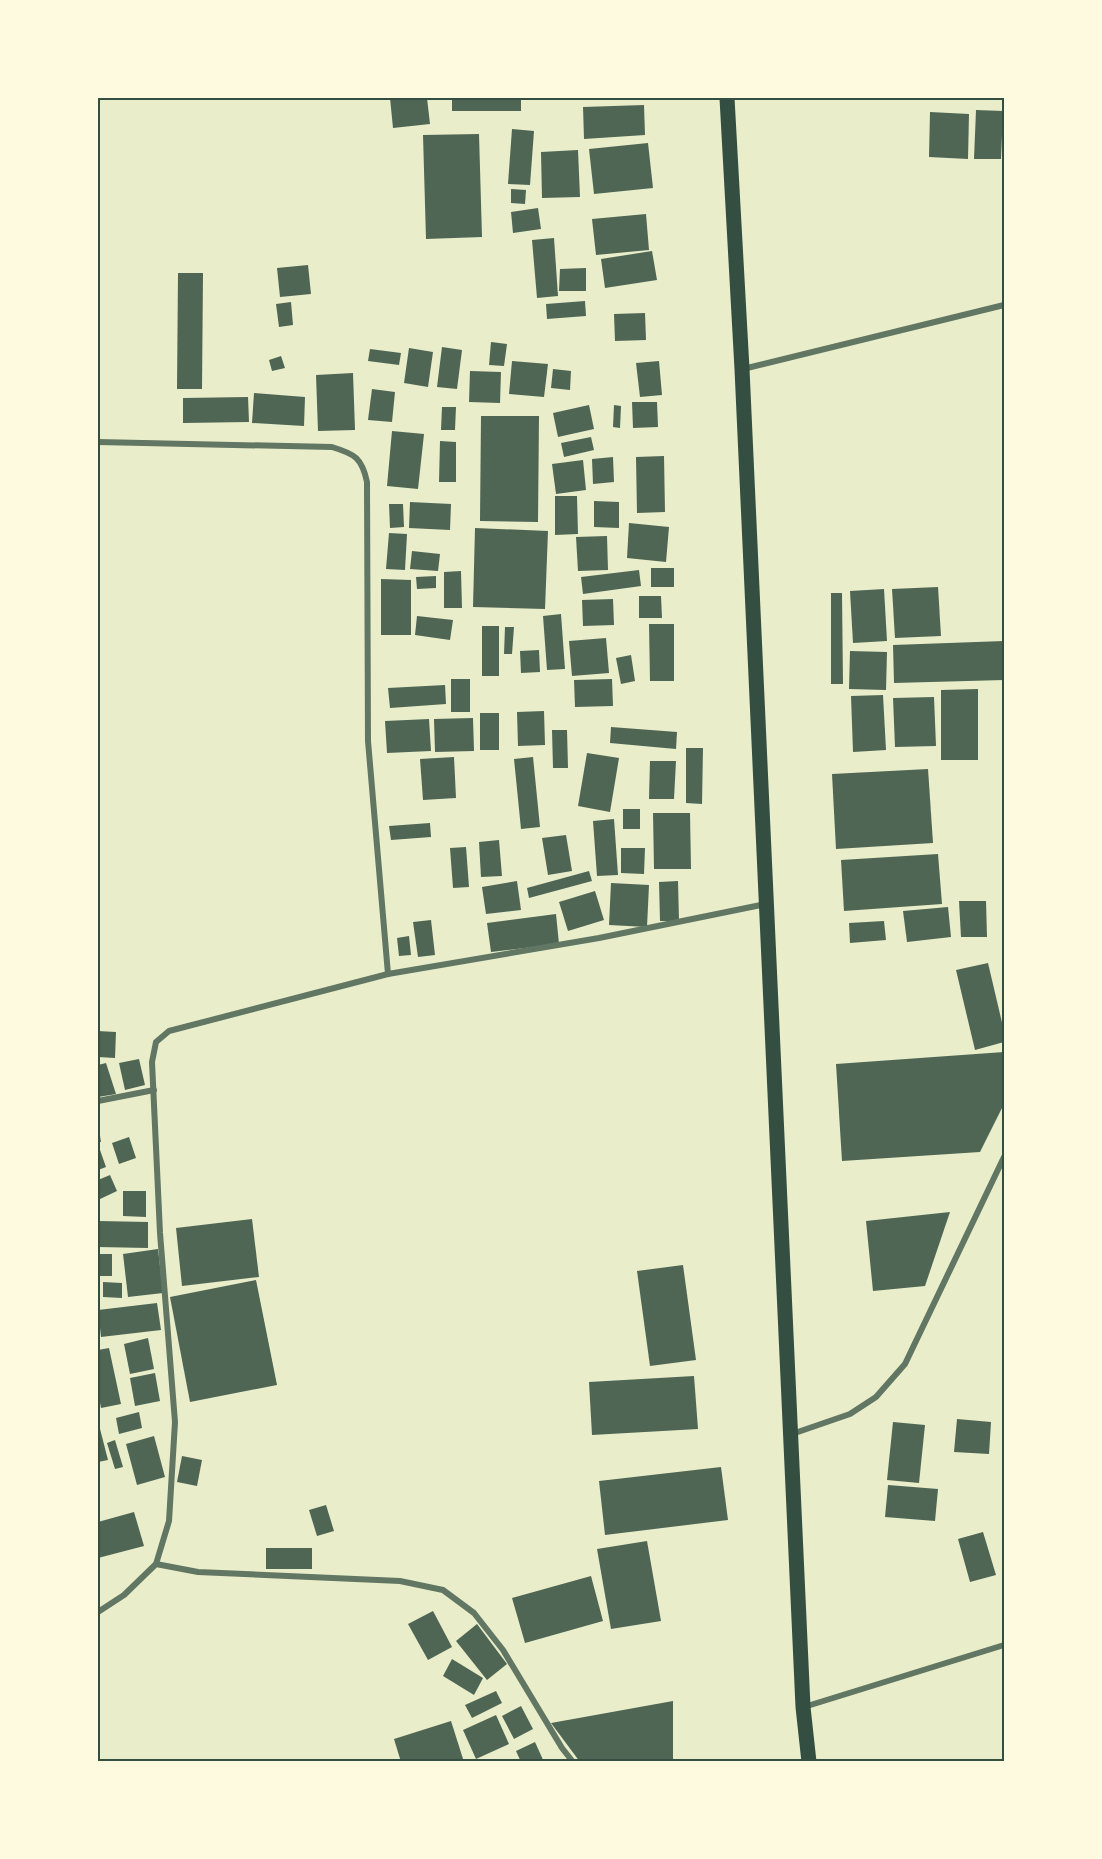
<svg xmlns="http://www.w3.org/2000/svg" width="1102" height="1859" font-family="'Noto Sans',sans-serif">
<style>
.building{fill:#4f6655}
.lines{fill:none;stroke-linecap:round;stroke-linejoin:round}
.minor{stroke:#617663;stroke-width:6}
.primary{stroke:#344e41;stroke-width:15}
.neatline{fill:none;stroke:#344e41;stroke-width:2}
</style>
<rect width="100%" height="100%" fill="#e9edc9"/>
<!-- building -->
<g class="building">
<polygon points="390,98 427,98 430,124 393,128"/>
<rect x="452" y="98" width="69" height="13"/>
<polygon points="644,105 645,135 584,139 583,107"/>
<polygon points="976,110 1003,111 1001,159 974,159"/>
<polygon points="930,112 969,114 968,159 929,157"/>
<polygon points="512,129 534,131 530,185 508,184"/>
<polygon points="479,134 482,237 426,239 423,135"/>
<polygon points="648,143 653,188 594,194 589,149"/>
<polygon points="578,150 580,197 542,198 541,152"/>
<polygon points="511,189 526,190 525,204 511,203"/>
<polygon points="538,208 541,229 513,233 511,212"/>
<polygon points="646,214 649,250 596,255 592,219"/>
<polygon points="554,238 558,296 537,298 532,240"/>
<polygon points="652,251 657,280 605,288 601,259"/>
<polygon points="308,265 311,294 280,297 277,268"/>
<polygon points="586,268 586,291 559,291 560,269"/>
<polygon points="178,273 203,273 202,389 177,389"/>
<polygon points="585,301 586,316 547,319 546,304"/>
<polygon points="291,302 293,325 279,327 276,304"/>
<polygon points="645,313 646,340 615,341 614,314"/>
<polygon points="491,342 507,344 504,366 489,365"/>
<polygon points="442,347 462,350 457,389 437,387"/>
<polygon points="409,348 433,352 428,387 404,383"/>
<polygon points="370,349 401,353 399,365 368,361"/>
<polygon points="281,356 285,368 272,371 269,360"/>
<polygon points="512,361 548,364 544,397 509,394"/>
<polygon points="659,361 662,395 640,397 636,363"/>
<polygon points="553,369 571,371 570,390 551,388"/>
<polygon points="470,371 501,372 500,403 469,402"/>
<polygon points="353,373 355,430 318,431 316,375"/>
<polygon points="372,389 395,392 392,422 368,420"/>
<polygon points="254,393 305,397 304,426 252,423"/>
<polygon points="248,397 249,422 183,423 183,398"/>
<polygon points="632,402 657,402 658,427 633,428"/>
<polygon points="589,405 594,429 558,437 553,413"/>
<polygon points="614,405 621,406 620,428 613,427"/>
<polygon points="442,407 456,407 455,430 441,430"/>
<polygon points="481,416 539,416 538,522 480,521"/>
<polygon points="392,431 424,434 418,489 387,486"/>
<polygon points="591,437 594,450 564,457 561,443"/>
<polygon points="440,441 456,442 456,482 439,482"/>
<polygon points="664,456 665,512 637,513 636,457"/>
<polygon points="613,457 614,482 593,484 592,459"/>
<polygon points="583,460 586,490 556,494 552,464"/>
<polygon points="555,496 577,496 578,534 555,535"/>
<polygon points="594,501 619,502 619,528 594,527"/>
<polygon points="410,502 451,504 450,530 409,528"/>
<polygon points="389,504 403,504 404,527 390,528"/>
<polygon points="629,523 669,527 666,562 627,558"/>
<polygon points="475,528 548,531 545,609 473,607"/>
<polygon points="389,533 407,534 405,570 386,569"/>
<polygon points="607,536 608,570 578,571 576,537"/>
<polygon points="412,551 440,554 438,571 410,569"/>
<rect x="651" y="568" width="23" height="19"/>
<polygon points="639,570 641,586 583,594 581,577"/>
<polygon points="461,571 462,608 444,608 444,572"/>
<polygon points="436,576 436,588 417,589 416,577"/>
<polygon points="381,579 411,580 411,635 381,635"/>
<polygon points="938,587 941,636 895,638 892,589"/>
<polygon points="884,589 887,641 853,643 850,591"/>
<polygon points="831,593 842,593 843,684 831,684"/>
<polygon points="639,596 661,596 662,618 639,618"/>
<polygon points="613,599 614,625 583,626 582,600"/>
<polygon points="561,614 565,669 547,670 543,616"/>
<polygon points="417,616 453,620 450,640 415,635"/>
<polygon points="649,624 674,624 674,681 650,681"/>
<rect x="482" y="626" width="17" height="50"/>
<polygon points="505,627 514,627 512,654 504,654"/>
<polygon points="606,638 609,673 572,676 569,641"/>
<polygon points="1004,641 1004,680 894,683 893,645"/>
<polygon points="539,650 540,672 521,673 520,651"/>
<polygon points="850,651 887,652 886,690 849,689"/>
<polygon points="631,655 635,681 621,684 616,658"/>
<rect x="451" y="679" width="19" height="33"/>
<polygon points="612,679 613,706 575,707 574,680"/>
<polygon points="445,685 446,704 390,708 388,688"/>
<polygon points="978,689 978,760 941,760 941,690"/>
<polygon points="883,695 886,750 853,752 851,696"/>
<polygon points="934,697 936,746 895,747 893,698"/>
<polygon points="544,711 545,745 518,746 517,712"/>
<rect x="480" y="713" width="19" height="37"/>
<polygon points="473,718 474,751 435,752 434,719"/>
<polygon points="429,719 431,751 387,753 385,721"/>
<polygon points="611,727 677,732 676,749 610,743"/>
<polygon points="552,730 567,730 568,768 553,768"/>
<polygon points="686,748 703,748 702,804 686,803"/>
<polygon points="587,753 619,758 610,812 578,806"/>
<polygon points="454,757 456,798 423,800 420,759"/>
<polygon points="533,757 540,827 521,829 514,759"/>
<polygon points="650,761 676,761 674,799 649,799"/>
<polygon points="928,769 933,843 836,849 832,774"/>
<rect x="623" y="809" width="17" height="20"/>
<polygon points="653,813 690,813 691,869 654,869"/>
<polygon points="614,819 618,875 597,876 593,821"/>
<polygon points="430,823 431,837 391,840 389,826"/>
<polygon points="566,835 572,871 548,875 542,838"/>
<polygon points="499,840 502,876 481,877 479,842"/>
<polygon points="466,847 469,887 453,888 450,848"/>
<polygon points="621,848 645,848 644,874 621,873"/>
<polygon points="938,854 942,904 844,911 841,860"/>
<polygon points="589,871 592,881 529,898 527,888"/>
<polygon points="517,881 521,910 486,914 482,887"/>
<polygon points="678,881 679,921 660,921 659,882"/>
<polygon points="611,883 649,885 647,927 609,925"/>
<polygon points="595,891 604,920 568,931 559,902"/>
<polygon points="959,901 986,901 987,937 961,937"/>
<polygon points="948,907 951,937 907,942 903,911"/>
<polygon points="556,914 559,944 491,952 487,923"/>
<polygon points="431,920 435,955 418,957 413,922"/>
<polygon points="884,921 886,940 850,943 849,923"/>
<polygon points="409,936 411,955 399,956 397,938"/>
<polygon points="988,963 1004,1031 1004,1042 975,1050 956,970"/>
<polygon points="98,1031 116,1032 115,1058 98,1057"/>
<polygon points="1004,1052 1004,1104 980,1152 842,1161 836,1064"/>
<polygon points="139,1059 145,1085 125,1090 119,1063"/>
<polygon points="106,1063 116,1094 98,1097 98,1065"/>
<polygon points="98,1123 101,1142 98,1142"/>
<polygon points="129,1137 136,1158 119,1164 112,1143"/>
<polygon points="100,1150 106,1167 98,1170 98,1151"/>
<polygon points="110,1175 117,1191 98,1200 98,1180"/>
<polygon points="123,1191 146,1191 146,1217 123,1216"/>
<polygon points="950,1212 925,1286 873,1291 866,1221"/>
<polygon points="252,1219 259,1277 182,1286 176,1228"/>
<polygon points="98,1221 148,1222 148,1248 98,1247"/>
<polygon points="158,1249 163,1293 128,1297 123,1254"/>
<rect x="98" y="1254" width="14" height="22"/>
<polygon points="683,1265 696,1360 650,1366 637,1271"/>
<polygon points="256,1280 277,1385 190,1402 170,1297"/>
<polygon points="103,1282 122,1283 122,1298 103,1297"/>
<polygon points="157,1303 161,1330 101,1337 98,1310"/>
<polygon points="148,1338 154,1369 130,1374 124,1344"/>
<polygon points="109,1348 121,1404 101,1408 98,1392 98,1350"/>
<polygon points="155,1373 160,1401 135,1406 130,1378"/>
<polygon points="694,1376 698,1429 592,1435 589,1382"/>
<polygon points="139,1412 142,1428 119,1434 116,1418"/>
<polygon points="957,1419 991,1422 989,1454 954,1452"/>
<polygon points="98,1421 108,1460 98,1462"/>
<polygon points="893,1422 925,1425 919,1483 887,1480"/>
<polygon points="154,1436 165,1477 137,1485 126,1444"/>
<polygon points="115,1440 123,1467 115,1469 107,1443"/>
<polygon points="182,1456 202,1460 197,1486 177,1482"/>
<polygon points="721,1467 728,1520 605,1535 599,1481"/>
<polygon points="888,1485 938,1489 935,1521 885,1517"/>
<polygon points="326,1505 334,1531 317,1536 309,1510"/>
<polygon points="134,1512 144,1546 98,1558 98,1522"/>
<polygon points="983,1532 996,1575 970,1582 958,1539"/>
<polygon points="647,1541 661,1621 611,1629 597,1549"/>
<rect x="266" y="1548" width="46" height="21"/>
<polygon points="591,1576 603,1621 525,1643 512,1598"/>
<polygon points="433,1611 452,1647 428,1660 408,1624"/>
<polygon points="477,1624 507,1664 487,1680 456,1641"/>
<polygon points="452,1659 483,1678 474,1695 443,1676"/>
<polygon points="496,1691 502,1703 472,1718 465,1705"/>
<polygon points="673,1701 673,1762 580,1762 551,1723"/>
<polygon points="521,1706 533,1729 514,1739 502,1716"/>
<polygon points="496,1715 509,1744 476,1759 463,1730"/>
<polygon points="451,1721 464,1762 401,1762 394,1739"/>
<polygon points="535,1742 544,1762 521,1762 516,1751"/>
</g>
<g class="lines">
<!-- minor -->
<g class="minor">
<polyline points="743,369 1004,305"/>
<path d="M98 442 332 447C355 454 362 458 367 482L368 741 388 974"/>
<polyline points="98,1101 154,1090"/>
<polyline points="792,1434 850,1414 876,1397 905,1364 1004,1157"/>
<polyline points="156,1564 198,1572 400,1581 443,1590 474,1613 503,1650 562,1748 573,1762"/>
<polyline points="98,1612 124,1595 156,1564 169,1521 175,1422 160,1233 152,1062 156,1042 169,1031 388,974 599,938 766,904"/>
<polyline points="804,1707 1004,1645"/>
</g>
<!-- primary -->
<polyline class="primary" points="727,98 742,369 803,1707 809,1762"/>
</g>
<!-- border -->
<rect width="1102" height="1859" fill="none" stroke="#fefae0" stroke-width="198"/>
<rect x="99" y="99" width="904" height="1661" class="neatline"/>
</svg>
